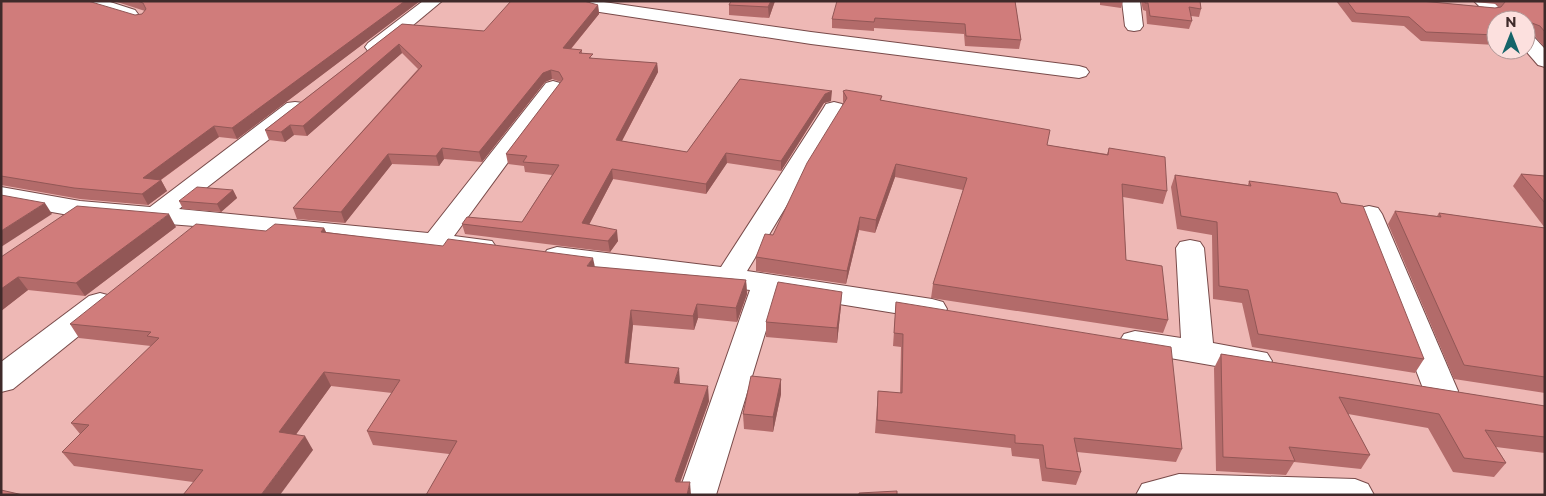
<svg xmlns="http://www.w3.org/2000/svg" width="1546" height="496" font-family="Montserrat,sans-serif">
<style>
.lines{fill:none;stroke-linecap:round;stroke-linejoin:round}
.street-casing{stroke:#784a49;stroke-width:2}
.street{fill:#fff;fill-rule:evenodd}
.wall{fill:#b36b6a}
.shaded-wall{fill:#925756}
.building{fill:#d07c7b;stroke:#925756}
</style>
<rect width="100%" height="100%" fill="#eeb8b5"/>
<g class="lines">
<defs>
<g id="street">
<polygon points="80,1 107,1 135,10 138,14 135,18 129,19 82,5"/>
<polygon points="423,1 442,1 382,51 375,53 368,51 365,47 368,43"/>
<polygon points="575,1 597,1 811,32 1079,66 1086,68 1089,72 1086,76 1079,78 811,44 593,11 577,5"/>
<polygon points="1122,1 1140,1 1143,26 1140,30 1134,31 1128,30 1125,26"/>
<polygon points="1474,1 1492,1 1512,20 1496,20 1496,23"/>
<polygon points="1526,34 1533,36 1545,49 1545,67 1538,65 1525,50"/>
<polygon points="553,81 560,83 563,87 454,236 492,241 496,247 492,253 482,255 207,227 80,217 1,203 1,187 80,201 150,207 287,103 295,102 303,103 306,108 303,113 179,209 428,233 546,83"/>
<polygon points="834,102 842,104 845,109 747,271 932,299 943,302 947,309 943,316 932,319 777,294 716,495 678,495 750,290 557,265 547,262 543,256 547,250 557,247 721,267 823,109 826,104"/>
<polygon points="1369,206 1378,208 1382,214 1458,391 1453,400 1441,404 1429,400 1424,391 1356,214 1360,208"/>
<polygon points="1190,240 1200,242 1204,248 1213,343 1267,353 1272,361 1267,369 1256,373 1124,350 1119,342 1124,334 1135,331 1181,338 1176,248 1180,242"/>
<polygon points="100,293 111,296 115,303 111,310 13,389 1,392 1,362 89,296"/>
<polygon points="1179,474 1355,479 1368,484 1374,495 1136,495 1142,484"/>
</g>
</defs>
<!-- street casing -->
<use href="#street" class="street-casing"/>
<!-- street -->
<use href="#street" class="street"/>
</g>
<!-- wall -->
<g class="wall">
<polygon points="1,1 135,15 142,14 145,11 114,1 420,1 237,139 219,137 161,180 167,191 148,205 80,199 1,185"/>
<polygon points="775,1 769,18 729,15 729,5"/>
<polygon points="1015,1 1021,40 1019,49 965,46 964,34 874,28 874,31 832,28 832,19"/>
<polygon points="1100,1 1123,1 1121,8 1100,5"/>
<polygon points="1141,1 1200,1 1201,9 1199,17 1191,16 1192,21 1189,29 1147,24 1146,11 1143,10"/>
<polygon points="1336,1 1421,1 1495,8 1498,7 1496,4 1463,1 1545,1 1545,48 1534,35 1529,33 1529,37 1526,42 1526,20 1496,20 1496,45 1421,41 1404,26 1352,22"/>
<polygon points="598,5 599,14 571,49 582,50 582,53 594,59 657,63 658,72 622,141 687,152 740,79 831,101 824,103 781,171 727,163 706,194 613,179 589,225 618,241 610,252 465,234 462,224 522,222 552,175 525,172 524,166 508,164 506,154 561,82 552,79 545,82 482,162 444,159 439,166 392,164 345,223 297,219 293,208 418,69 402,53 307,136 294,135 285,142 269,140 265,130 402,24 484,31"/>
<polygon points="843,91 882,96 881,100 1047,145 1107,154 1109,148 1167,191 1163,204 1123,197 1126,260 1168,320 1163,333 931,298 933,284 963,190 895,177 875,233 859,230 846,284 756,271 756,257 773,235 844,104 843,102"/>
<polygon points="1521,174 1545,176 1545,228 1513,186"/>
<polygon points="1175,175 1248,185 1249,181 1341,203 1424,359 1415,373 1252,347 1242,303 1213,299 1212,235 1177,229 1171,187"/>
<polygon points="233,190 237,198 221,212 183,209 179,201"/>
<polygon points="1395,211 1437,216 1439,213 1545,228 1545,393 1454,379 1388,224"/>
<polygon points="176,227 85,296 28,290 1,311 1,257"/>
<polygon points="324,228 326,232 595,267 746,280 747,294 737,322 698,318 694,330 633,325 629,363 680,383 709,401 680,482 691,495 449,454 373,445 367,431 392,393 331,386 296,434 313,450 193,482 74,466 62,452 80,434 71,423 151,346 79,338 70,324 266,231"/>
<polygon points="896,302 1182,449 1176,462 1077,452 1081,472 1076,485 1042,481 1039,459 1012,456 1011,448 875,433 878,391 900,393 901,347 893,346"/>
<polygon points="841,306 837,343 766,337 766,322"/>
<polygon points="1221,354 1545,406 1545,453 1496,447 1506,463 1494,477 1453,472 1428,428 1348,414 1370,455 1361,469 1294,462 1286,475 1216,471 1214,368"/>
<polygon points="781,379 781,394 773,432 744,429 743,414"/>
</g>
<!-- shaded-wall -->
<g class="shaded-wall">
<polygon points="405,1 420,1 237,139 232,128"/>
<polygon points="771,1 775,1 769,18 768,7"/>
<polygon points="598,5 599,14 564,57 563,48"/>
<polygon points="399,44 402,53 307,136 303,126"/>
<polygon points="657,63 658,72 617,150 616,140"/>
<polygon points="551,70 552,79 545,82 482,162 479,152 543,73"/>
<polygon points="832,91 831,101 824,103 781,171 781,161 825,94"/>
<polygon points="290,125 294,135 285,142 281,132"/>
<polygon points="214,126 219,137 148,189 143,178"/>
<polygon points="442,148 444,159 439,166 436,156"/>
<polygon points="726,153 727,163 706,194 706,184"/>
<polygon points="388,154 392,164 345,223 341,212"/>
<polygon points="896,164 895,177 875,233 876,220"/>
<polygon points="612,169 613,179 584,234 582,223"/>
<polygon points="161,180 167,191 148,205 142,194"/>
<polygon points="233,190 237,198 221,212 217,204"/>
<polygon points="45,203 52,214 1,247 1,231"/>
<polygon points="169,214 176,227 85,296 76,283"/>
<polygon points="860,217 859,230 846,284 847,271"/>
<polygon points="324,228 330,241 321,232"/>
<polygon points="617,230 618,241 610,252 608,241"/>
<polygon points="593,258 596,272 587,266"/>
<polygon points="18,277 28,290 1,311 1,289"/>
<polygon points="746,280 747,294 737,322 736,308"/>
<polygon points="842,292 841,306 837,343 837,328"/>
<polygon points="697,304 698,318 694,330 693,316"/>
<polygon points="631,310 633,325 627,377 625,363"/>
<polygon points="679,368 680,383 676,397 674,383"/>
<polygon points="324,372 331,386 287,447 279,432"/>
<polygon points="781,379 781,394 773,432 773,417"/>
<polygon points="708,386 709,401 676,494 675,480"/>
<polygon points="305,436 313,450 280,495 261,495"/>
<polygon points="690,482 691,495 687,495"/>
</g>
<!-- building -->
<g class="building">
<polygon points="1,1 88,1 135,15 142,14 146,9 143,3 137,1 405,1 232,128 214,126 143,178 161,180 142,194 74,188 1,176"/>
<polygon points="511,1 584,1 598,5 563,48 582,50 579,53 593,54 589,58 657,63 616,140 687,152 740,79 832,91 825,94 781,161 726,153 706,184 612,169 582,223 617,230 608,241 462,224 467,217 522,222 559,165 523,162 527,156 506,154 563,79 559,72 551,70 543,73 479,152 442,148 436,156 388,154 341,212 293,208 422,66 399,44 303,126 290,125 281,132 265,130 402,24 484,31"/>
<polygon points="731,1 771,1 768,7 729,5"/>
<polygon points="837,1 1015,1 1021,40 966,36 965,24 875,18 874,22 832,19"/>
<polygon points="1145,1 1200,1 1201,9 1189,7 1192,21 1150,16 1148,3 1145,3"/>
<polygon points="1347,1 1421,1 1495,8 1501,7 1505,2 1505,1 1545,1 1545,32 1540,26 1532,23 1529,25 1529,37 1526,37 1526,20 1496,20 1496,35 1426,32 1409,17 1356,13"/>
<polygon points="846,90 882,96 880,100 1050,130 1047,145 1108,155 1109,148 1165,157 1167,191 1122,184 1126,260 1162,266 1168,320 933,284 967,178 896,164 876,220 860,217 847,271 756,257 765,234 773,235 807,163 847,98 843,91"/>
<polygon points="1521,174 1545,176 1545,203"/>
<polygon points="1175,175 1251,186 1249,181 1337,193 1341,203 1363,206 1424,359 1258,334 1248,290 1219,286 1217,222 1181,216"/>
<polygon points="197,187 233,190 217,204 179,201"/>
<polygon points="1,195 45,203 1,231"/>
<polygon points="77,206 169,214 76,283 18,277 1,289 1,257"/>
<polygon points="1395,211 1441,217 1439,213 1545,228 1545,377 1464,365"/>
<polygon points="196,224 266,231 275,224 324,228 321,232 443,246 448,239 593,258 587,266 746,280 736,308 697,304 693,316 631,310 625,363 679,368 674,383 708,386 675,480 676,482 690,482 687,495 426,495 457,441 367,431 400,380 324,372 279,432 305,436 261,495 183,495 203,470 62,452 89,425 71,423 159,338 147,336 151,332 70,324"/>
<polygon points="778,282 842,292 837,328 766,322"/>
<polygon points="896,302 1171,347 1182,449 1074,438 1081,472 1046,468 1043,445 1015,443 1015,435 877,420 878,391 902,393 903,334 894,333"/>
<polygon points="1221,354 1545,406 1545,437 1485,430 1506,463 1464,458 1439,414 1339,397 1370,455 1289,447 1295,461 1223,457"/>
<polygon points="751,376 781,379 773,417 743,414"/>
<polygon points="1,490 23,495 1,495"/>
<polygon points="897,491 897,495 859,495 859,493"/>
</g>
<!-- border -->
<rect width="1546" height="496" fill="none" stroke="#3f2a2a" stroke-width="5"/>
<!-- north arrow -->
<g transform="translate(1511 35)"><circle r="24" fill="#fce0de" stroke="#b09796"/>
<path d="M0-4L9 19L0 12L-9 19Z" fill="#156469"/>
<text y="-8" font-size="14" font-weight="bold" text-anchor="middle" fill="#3f2a2a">N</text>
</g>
</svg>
